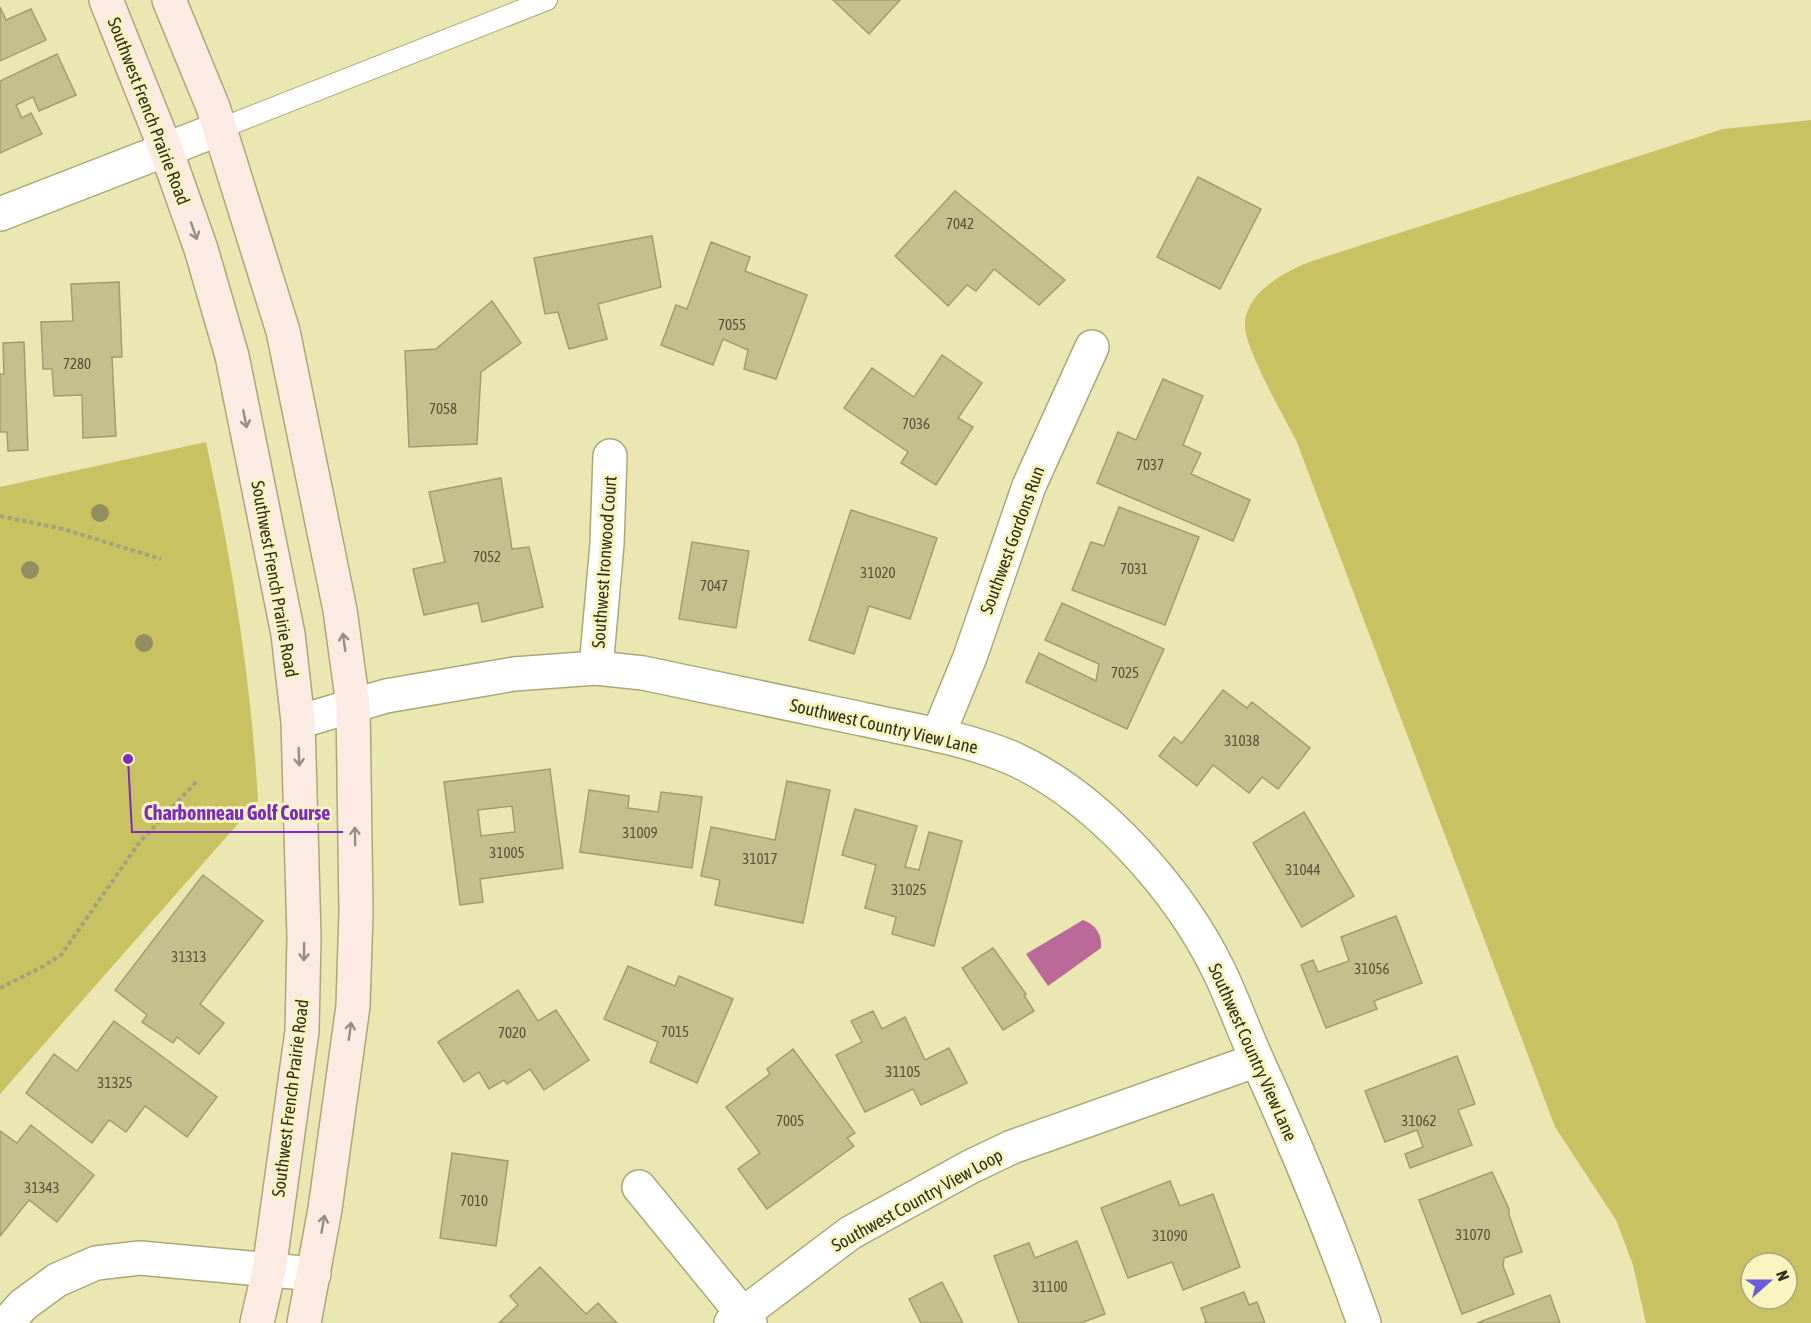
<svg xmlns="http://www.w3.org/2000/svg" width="1811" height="1323" font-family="'Asap Condensed',sans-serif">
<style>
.green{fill:#c9c262;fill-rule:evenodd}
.water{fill:#ba6998}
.building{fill:#c3c08e;stroke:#a19e6d;stroke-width:1.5;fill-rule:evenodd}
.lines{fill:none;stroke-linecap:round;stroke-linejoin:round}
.lane-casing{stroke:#aba877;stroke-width:22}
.street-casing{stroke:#aba877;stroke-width:36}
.secondary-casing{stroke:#aba877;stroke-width:36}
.path{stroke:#a4a27a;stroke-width:4;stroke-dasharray:4.5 3;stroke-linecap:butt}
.lane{stroke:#fff;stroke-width:20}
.street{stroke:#fff;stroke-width:33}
.secondary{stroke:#fcebe3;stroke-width:33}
.tree{fill:#918e60}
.oneway{stroke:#968e80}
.labels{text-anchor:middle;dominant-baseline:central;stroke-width:6;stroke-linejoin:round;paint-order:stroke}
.number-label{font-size:15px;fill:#565438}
.street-label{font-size:18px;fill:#31301c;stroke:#f7f4c0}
.leader{fill:none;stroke:#7b2cbf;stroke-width:2}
.callout-dot{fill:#7b2cbf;stroke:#f7f4c0;stroke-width:2}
.callout-label{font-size:20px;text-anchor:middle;font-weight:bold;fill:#7b2cbf;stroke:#f7f4c0;stroke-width:6;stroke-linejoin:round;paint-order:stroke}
</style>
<rect width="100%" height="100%" fill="#eae7b3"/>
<!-- green -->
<g class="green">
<path d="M1811 120V1323H1646L1633 1265 1616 1220 1555 1127 1296 440C1284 417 1244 347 1245 325 1245 292 1286 271 1312 261L1723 129ZM1751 1263H1787V1299H1751Z"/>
<path d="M206 442C232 561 251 679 258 801L0 1094V487Z"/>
</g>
<!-- water -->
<path class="water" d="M1083 920C1096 925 1102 934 1101 948L1048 986 1026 954Z"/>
<!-- building -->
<g class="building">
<polygon points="833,0 900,0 869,34"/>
<polygon points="0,7 6,20 31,9 46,40 0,61"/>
<polygon points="57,54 76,95 39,111 33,97 16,105 22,118 31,113 42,134 0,153 0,81"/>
<polygon points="1198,177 1261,209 1220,289 1157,257"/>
<polygon points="955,191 1065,280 1039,305 994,269 976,291 967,285 948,306 895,256"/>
<polygon points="652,236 661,287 598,304 607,339 569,349 558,312 545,314 534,258"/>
<polygon points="711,242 750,257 745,271 807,295 776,379 744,369 748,350 723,339 713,365 661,345 676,305 687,309"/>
<polygon points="119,282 122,357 112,357 116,436 83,438 82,395 54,396 52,369 43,369 41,322 73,321 71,284"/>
<polygon points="492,301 521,343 481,372 477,444 409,447 405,351 436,349"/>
<polygon points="24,342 28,450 8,451 7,432 0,432 0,374 4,374 3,343"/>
<polygon points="942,355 982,383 958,418 973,427 936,485 901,463 908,452 844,408 872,368 914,397"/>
<polygon points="1163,379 1203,396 1183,445 1201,453 1191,474 1250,500 1233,541 1097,483 1118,432 1136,440"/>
<polygon points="501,478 512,549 529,547 543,607 482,622 478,603 424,615 413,569 445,562 429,492"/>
<polygon points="1119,507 1199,537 1165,625 1072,590 1091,542 1104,546"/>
<polygon points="851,510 937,538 910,619 869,606 854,654 809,640"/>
<polygon points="692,542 749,551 736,628 679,619"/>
<polygon points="1062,603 1164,649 1127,729 1026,682 1039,653 1096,681 1099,664 1045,640"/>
<polygon points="1223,690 1247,708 1252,702 1310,748 1278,789 1262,777 1249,793 1213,765 1197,786 1159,756 1174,737 1182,743"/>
<path d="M550 769 563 868 480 879 483 902 460 905 444 782ZM512 806 515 832 481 836 478 810Z"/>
<polygon points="787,781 830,790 803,923 715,905 720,880 701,876 711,827 775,840"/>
<polygon points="589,790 629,796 628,808 658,812 661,792 702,797 692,868 580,852"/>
<polygon points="855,809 917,826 905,867 919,870 929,832 962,841 934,946 892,934 896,917 865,908 876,865 842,855"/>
<polygon points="1304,812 1354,896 1302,927 1253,843"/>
<polygon points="203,875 263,921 200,1004 224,1023 199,1054 177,1037 173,1043 142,1022 147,1015 115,990"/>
<polygon points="1396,916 1422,983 1374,1001 1377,1009 1326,1028 1301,965 1313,960 1318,972 1349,961 1341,937"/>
<polygon points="993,948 1026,994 1024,995 1034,1011 1003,1030 962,968"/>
<polygon points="628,966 675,986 679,976 733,999 697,1083 650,1062 658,1042 604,1019"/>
<polygon points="518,990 538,1021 556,1010 589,1060 544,1090 530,1069 507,1084 504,1080 489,1089 479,1072 464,1082 438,1042"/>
<polygon points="873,1011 882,1029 905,1017 925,1060 949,1048 967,1083 921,1105 913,1089 865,1112 836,1055 862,1042 851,1021"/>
<polygon points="114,1021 217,1097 187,1137 145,1106 126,1132 109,1120 92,1143 26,1093 54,1054 77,1071"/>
<polygon points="793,1049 855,1133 847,1138 854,1146 767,1209 738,1169 760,1153 726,1107 770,1074 767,1069"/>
<polygon points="1457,1056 1475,1104 1458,1110 1472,1145 1410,1168 1405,1154 1423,1147 1417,1130 1385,1142 1365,1091"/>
<polygon points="31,1125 94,1175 57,1222 29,1200 0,1236 0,1131 17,1143"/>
<polygon points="452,1153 508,1161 496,1246 440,1238"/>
<polygon points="1492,1172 1509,1209 1509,1215 1522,1252 1504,1258 1503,1266 1514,1294 1462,1314 1419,1200"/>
<polygon points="1170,1181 1180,1206 1213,1194 1240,1267 1183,1290 1172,1262 1128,1278 1101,1208"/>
<polygon points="1077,1241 1105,1314 1081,1323 1019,1323 994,1256 1029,1243 1035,1258"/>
<polygon points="540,1267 586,1314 598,1303 617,1323 499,1323 518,1305 510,1296"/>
<polygon points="942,1282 963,1323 921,1323 909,1299"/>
<polygon points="1244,1292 1249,1305 1257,1302 1265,1323 1204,1323 1206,1322 1201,1308"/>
<polygon points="1550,1295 1560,1323 1477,1323"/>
</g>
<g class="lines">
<defs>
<polyline id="lane" points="219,129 547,0"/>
<g id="street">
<polyline points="0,214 219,129"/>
<polyline points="596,668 607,544 610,456"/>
<path d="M298 722 386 696 514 674 596 668 643 673C716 689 789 704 862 719 912 730 965 738 1012 758 1097 796 1180 890 1220 973 1235 1005 1247 1039 1262 1071 1299 1153 1334 1238 1364 1323"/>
<polyline points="938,735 970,657 1029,486 1092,347"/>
<polyline points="639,1187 750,1323"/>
<polyline points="7,1323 23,1305 57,1280 96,1263 140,1258 314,1274"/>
<polyline points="731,1323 850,1233 970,1167 1012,1147 1257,1060"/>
</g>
<g id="secondary">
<polyline points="106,0 166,150 201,249 232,356 288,634 298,722 304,937 302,1031 269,1270 257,1323"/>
<polyline points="169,0 213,107 283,331 340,610 353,705 356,912 353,1006 325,1209 304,1323"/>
</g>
</defs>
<!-- lane casing -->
<use href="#lane" class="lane-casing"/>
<!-- street casing -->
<use href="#street" class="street-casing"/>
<!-- secondary casing -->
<use href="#secondary" class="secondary-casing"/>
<!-- path -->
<g class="path">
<polyline points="0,516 63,529 161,559"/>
<polyline points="0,988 42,967 61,955 139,843 197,781"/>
</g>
<!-- lane -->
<use href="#lane" class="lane"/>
<!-- street -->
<use href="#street" class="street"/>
<!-- secondary -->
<use href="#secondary" class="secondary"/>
</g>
<!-- trees -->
<g class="tree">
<circle cx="100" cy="513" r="9"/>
<circle cx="30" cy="570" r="9"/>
<circle cx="144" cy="643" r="9"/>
</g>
<!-- one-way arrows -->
<defs><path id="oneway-shaft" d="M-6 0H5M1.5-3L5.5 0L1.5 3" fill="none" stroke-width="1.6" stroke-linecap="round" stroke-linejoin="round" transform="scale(1.5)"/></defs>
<g class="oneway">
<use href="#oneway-shaft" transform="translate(194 231) rotate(71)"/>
<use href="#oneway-shaft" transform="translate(245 419) rotate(79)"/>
<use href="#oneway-shaft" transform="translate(344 642) rotate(-98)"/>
<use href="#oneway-shaft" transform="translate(299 757) rotate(88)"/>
<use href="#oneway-shaft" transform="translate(355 836) rotate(-91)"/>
<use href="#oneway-shaft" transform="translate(304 952) rotate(91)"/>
<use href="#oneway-shaft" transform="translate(350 1031) rotate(-82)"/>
<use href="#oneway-shaft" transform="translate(323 1224) rotate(-80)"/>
</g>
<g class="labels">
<!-- number labels -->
<g class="number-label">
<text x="960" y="223">7042</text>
<text x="732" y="324">7055</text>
<text x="77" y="363">7280</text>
<text x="443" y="408">7058</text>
<text x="916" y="423">7036</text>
<text x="1150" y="464">7037</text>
<text x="487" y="556">7052</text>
<text x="1134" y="568">7031</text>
<text x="878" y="572">31020</text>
<text x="714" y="585">7047</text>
<text x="1125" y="672">7025</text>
<text x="1242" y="740">31038</text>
<text x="640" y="832">31009</text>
<text x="507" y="852">31005</text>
<text x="760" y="858">31017</text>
<text x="1303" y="869">31044</text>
<text x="909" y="889">31025</text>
<text x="189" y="956">31313</text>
<text x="1372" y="968">31056</text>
<text x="675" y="1031">7015</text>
<text x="512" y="1032">7020</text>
<text x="903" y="1071">31105</text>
<text x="115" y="1082">31325</text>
<text x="790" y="1120">7005</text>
<text x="1419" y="1120">31062</text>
<text x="42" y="1187">31343</text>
<text x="474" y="1200">7010</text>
<text x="1473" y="1234">31070</text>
<text x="1170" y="1235">31090</text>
<text x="1050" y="1286">31100</text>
</g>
<!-- street labels -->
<g class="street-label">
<text transform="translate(149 111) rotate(69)">Southwest French Prairie Road</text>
<text transform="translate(1012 540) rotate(-70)">Southwest Gordons Run</text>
<text transform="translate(604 562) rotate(-86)">Southwest Ironwood Court</text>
<text transform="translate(275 579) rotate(80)">Southwest French Prairie Road</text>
<text transform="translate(884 726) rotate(13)">Southwest Country View Lane</text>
<text transform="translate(1253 1052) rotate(66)">Southwest Country View Lane</text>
<text transform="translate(290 1098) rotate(-83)">Southwest French Prairie Road</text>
<text transform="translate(917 1200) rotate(-29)">Southwest Country View Loop</text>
</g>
</g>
<!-- callouts -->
<path class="leader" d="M128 759L132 832H343"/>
<circle class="callout-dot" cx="128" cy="759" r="6"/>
<g class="callout-label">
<text x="237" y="820">Charbonneau Golf Course</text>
</g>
<!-- north arrow -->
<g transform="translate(1769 1281) rotate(69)"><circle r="28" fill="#f7f4c0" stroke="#a8a67e" stroke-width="1.5"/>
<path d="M0-4.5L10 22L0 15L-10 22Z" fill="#6d5dd7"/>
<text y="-9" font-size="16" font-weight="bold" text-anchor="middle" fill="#31301c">N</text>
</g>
</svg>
